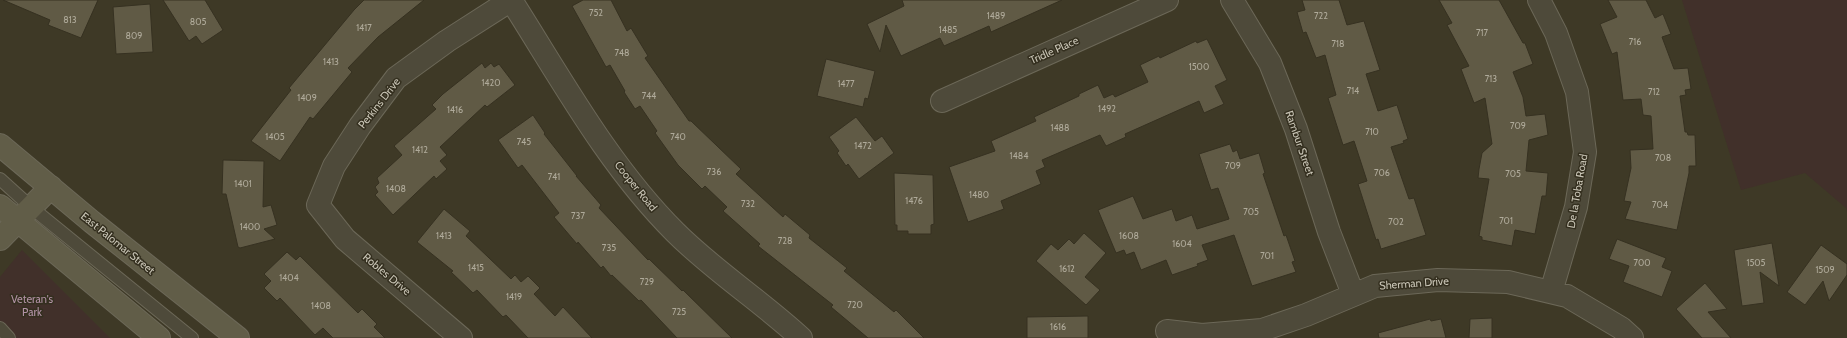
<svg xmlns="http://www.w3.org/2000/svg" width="1847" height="338" font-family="Cabin,sans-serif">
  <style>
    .green { fill: #41302a }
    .building { fill: #605a45; stroke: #363121 }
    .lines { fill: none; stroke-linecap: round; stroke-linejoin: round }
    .lane-casing { stroke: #6c6858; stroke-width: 14 }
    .street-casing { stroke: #6c6858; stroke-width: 24 }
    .secondary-casing { stroke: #6c6858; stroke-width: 24 }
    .lane { stroke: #4e4a3a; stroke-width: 12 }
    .street { stroke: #4e4a3a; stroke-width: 22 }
    .secondary { stroke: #615d48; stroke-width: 22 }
    .labels { text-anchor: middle; stroke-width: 3; stroke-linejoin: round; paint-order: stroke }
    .number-label { font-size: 9px; fill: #afaa9a }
    .street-label { font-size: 11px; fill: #c9c5b6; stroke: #342f1f }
    .park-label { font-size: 11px; fill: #b292a5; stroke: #342f1f }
  </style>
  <rect width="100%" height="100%" fill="#3e3926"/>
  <path class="green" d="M1682 0H1847V212L1846 208 1805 173 1741 190Z
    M22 250 110 338H0V277Z"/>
  <path class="building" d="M3 0H98L81 38 48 25 50 20Z
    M163 0H205L223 30 202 44 196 36 189 41Z
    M364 0H424L378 37 348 68 352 72 313 119 310 117 280 161 251 141 291 90 289 88 354 10Z
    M583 0H611L627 31 631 28 648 56 645 58 689 121H691L741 169 736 174 783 217 785 214 810 235 809 238 847 268 844 271 894 312 896 310 924 338H868L831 307 833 305 758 246 760 244 723 211 727 207 705 186 702 189 678 165 655 133 657 131 640 106 635 109 624 92 625 91 610 65 606 67 572 6Z
    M902 0H1062L991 32 989 26 944 46 940 38 901 56 886 25 880 52 867 24 904 6Z
    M1302 0H1339L1347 25 1364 21 1380 70 1366 74 1378 111 1397 105 1408 139 1403 141 1404 143 1391 147 1409 199 1414 198 1426 235 1381 249 1378 239 1376 240 1358 184 1367 181 1354 141 1343 145 1328 98 1336 95 1325 55 1316 58 1306 32 1303 33 1297 12 1305 10Z
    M1439 0H1499L1523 43H1525L1533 64 1513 72 1523 97 1526 116 1545 114 1548 135 1529 140 1526 171 1548 173 1546 196H1542L1535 234 1515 230 1512 246 1482 240V237L1479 236 1489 179 1478 178 1479 169 1482 153 1492 144 1485 98 1474 103 1461 69 1469 66 1447 25 1452 23Z
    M1608 0H1646L1655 18 1663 14 1671 34 1662 37 1674 69 1688 68 1691 89 1685 90 1686 95 1680 96 1685 132H1687L1688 135H1695L1696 166H1689V173L1677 230 1625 219 1631 202 1624 201 1631 168 1630 150 1653 149 1651 116 1643 115 1641 99 1623 100 1617 52 1612 54 1600 24 1617 17Z
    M150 4 153 52 116 54 113 7Z
    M1207 39 1227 80 1215 86 1224 104 1204 113 1199 101 1125 134 1126 137 1106 146 1100 135 1042 160 1045 167 1036 171 1041 184 1001 201 1004 209 968 222 949 167 995 151 991 141 1036 121 1034 117 1079 96V94L1098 85 1104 98 1113 94 1115 97 1148 82 1140 65 1159 56 1160 58 1196 41 1197 43Z
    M826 59 875 71 868 99 865 98 863 107 817 96Z
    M482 63 485 68 491 63 494 67 499 64 515 85 487 107 485 105 440 147 447 155 440 161 447 169 436 179 434 176 393 215 375 195 378 192 375 187 379 183 377 178 402 155 394 146 436 109 432 105 443 94Z
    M533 115 545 133 544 134 577 176H576L601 205 599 208 648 260 649 259 682 291 683 290 732 338H677L641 300 639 301 612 275 611 276 603 266 601 268 578 242 577 244 554 217 559 213 522 165 518 168 498 140Z
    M856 117 875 141 882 136 894 153 859 179 848 164 846 166 837 153 839 151 829 137Z
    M1230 144 1233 152 1237 150 1240 159 1259 153 1265 173 1263 174 1284 236 1286 235 1295 261 1292 262 1296 272 1252 286 1234 235 1202 245 1208 260 1197 264 1198 266 1172 275 1166 260 1141 270 1134 252 1126 255 1124 250 1116 253 1098 210 1133 196 1143 219 1172 209 1176 221 1192 215 1197 229 1229 219 1218 188 1211 190 1199 154Z
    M223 160 264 161 263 207 271 205 277 225 264 229 275 239 240 248 238 247 226 194H222Z
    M894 173 933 175 934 224 931 225V234H908V231H897V225H895Z
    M444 209 470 231 466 236 511 279 515 275 521 282 528 276 540 288 534 294 555 316 563 307 592 338H528L506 315 503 317 477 290 473 293 451 272 453 271 417 242Z
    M1084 233 1106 253 1085 277 1100 290 1086 305 1036 261 1051 244 1058 250 1069 239 1074 244Z
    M1617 239 1666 258 1662 267 1672 271 1662 297 1623 282 1629 266 1609 259Z
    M1772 243 1779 286 1760 272 1764 303 1742 306 1734 250Z
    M1821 245 1847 264V275L1829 301 1823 281 1805 305 1787 292Z
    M287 252 296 260 300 256 358 313 362 309 377 324 374 327 385 338H333L323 328 315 335 280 298 277 301 264 288 271 281 264 274Z
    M1705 283 1727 309 1708 312 1731 338H1702L1676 309Z
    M1088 316V338H1027V317Z
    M1492 318V338H1469L1470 319Z
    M1430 319 1431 321 1441 319 1446 338H1379L1378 333Z"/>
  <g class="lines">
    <defs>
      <path id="lane" d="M0 179 32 208 192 338
        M0 328 9 338"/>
      <path id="street" d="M511 0C562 80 608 165 675 232 714 271 761 301 801 338
        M1232 0 1270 63 1296 129 1329 232 1353 294
        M1539 0 1556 33 1577 92 1585 152 1576 207 1551 292
        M942 101 1167 0
        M1167 331 1202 335 1262 330 1306 315 1375 286 1438 280 1508 282 1567 296 1621 328 1632 338
        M461 338 345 239 318 205 334 166 360 126 396 78 447 41 511 0"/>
      <path id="secondary" d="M0 145 92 222 238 338
        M0 206 159 338
        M0 239 51 187"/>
    </defs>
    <use href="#lane" class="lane-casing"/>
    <use href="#street" class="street-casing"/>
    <use href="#secondary" class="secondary-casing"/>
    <use href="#lane" class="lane"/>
    <use href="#street" class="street"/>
    <use href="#secondary" class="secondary"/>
  </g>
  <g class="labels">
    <g class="number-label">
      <text x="596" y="16">752</text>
      <text x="996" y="19">1489</text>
      <text x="1321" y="19">722</text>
      <text x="70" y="23">813</text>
      <text x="198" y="25">805</text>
      <text x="364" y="31">1417</text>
      <text x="948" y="33">1485</text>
      <text x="1482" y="36">717</text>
      <text x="134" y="39">809</text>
      <text x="1635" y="45">716</text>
      <text x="1338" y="47">718</text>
      <text x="622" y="56">748</text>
      <text x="331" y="65">1413</text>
      <text x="1199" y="70">1500</text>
      <text x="1491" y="82">713</text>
      <text x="491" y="86">1420</text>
      <text x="846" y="87">1477</text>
      <text x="1353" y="94">714</text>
      <text x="1654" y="95">712</text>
      <text x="649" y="99">744</text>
      <text x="307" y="101">1409</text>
      <text x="1107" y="112">1492</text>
      <text x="455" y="113">1416</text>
      <text x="1518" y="129">709</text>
      <text x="1060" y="131">1488</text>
      <text x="1372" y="135">710</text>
      <text x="275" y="140">1405</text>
      <text x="678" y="140">740</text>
      <text x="524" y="145">745</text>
      <text x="863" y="149">1472</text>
      <text x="420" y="153">1412</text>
      <text x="1019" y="159">1484</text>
      <text x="1663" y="161">708</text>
      <text x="1233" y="169">709</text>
      <text x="714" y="175">736</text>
      <text x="1382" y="176">706</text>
      <text x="1513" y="177">705</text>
      <text x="554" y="180">741</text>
      <text x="243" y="187">1401</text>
      <text x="396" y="192">1408</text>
      <text x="979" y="198">1480</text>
      <text x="914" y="204">1476</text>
      <text x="748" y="207">732</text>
      <text x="1660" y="208">704</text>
      <text x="1251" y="215">705</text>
      <text x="578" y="219">737</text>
      <text x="1506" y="224">701</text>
      <text x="1396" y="225">702</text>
      <text x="250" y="230">1400</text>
      <text x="444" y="239">1413</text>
      <text x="1129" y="239">1608</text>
      <text x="785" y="244">728</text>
      <text x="1182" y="247">1604</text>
      <text x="609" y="251">735</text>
      <text x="1267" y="259">701</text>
      <text x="1642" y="266">700</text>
      <text x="1756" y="266">1505</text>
      <text x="476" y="271">1415</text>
      <text x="1067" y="272">1612</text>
      <text x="1825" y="273">1509</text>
      <text x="289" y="281">1404</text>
      <text x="647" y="285">729</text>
      <text x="514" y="300">1419</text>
      <text x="855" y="308">720</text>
      <text x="321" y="309">1408</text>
      <text x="679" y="315">725</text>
      <text x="1058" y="330">1616</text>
    </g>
    <g class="street-label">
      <text transform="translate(1054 50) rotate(-24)" y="4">Tridle Place</text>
      <text transform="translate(379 103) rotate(-52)" y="4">Perkins Drive</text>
      <text transform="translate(1300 143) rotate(71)" y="4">Rambur Street</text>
      <text transform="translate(636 186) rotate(51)" y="4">Cooper Road</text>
      <text transform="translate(1577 191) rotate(-80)" y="4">De la Toba Road</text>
      <text transform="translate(118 243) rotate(39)" y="4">East Palomar Street</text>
      <text transform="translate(387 274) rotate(40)" y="4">Robles Drive</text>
      <text transform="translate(1414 283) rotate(-4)" y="4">Sherman Drive</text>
    </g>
    <g class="park-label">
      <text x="32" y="303">Veteran's<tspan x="32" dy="13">Park</tspan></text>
    </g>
  </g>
</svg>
